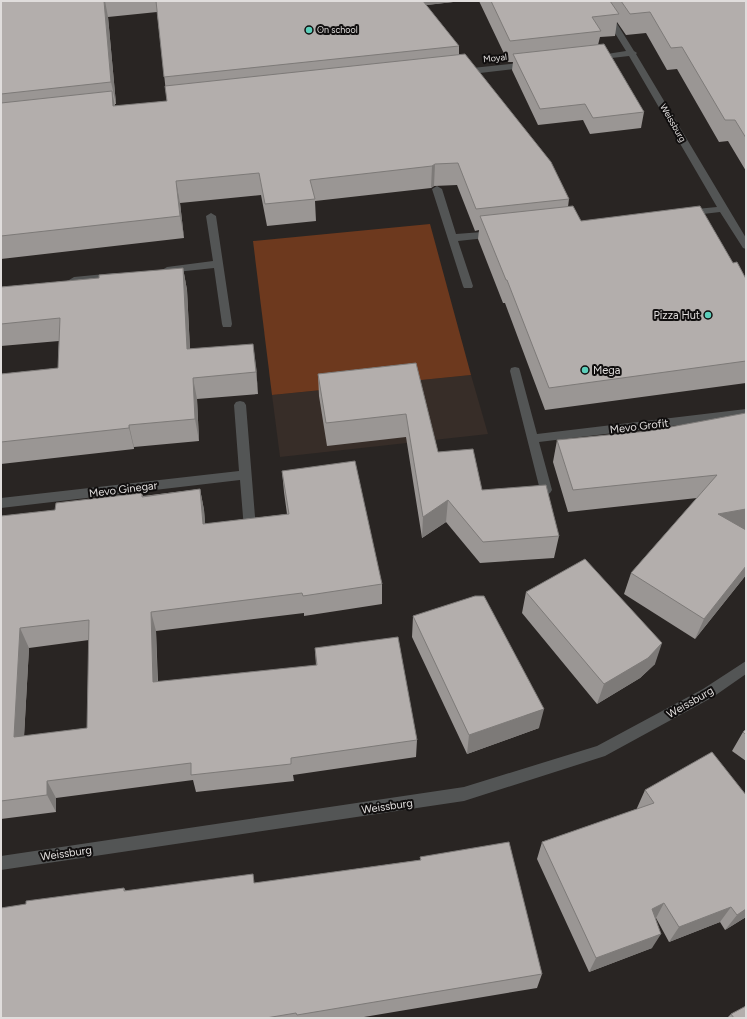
<svg xmlns="http://www.w3.org/2000/svg" width="747" height="1019" font-family="Figtree,sans-serif">
  <style>
    .built { fill: #372d28 }
    .green { fill: #6d391e }
    .lines { fill: none; stroke-linecap: round; stroke-linejoin: round }
    .minor { fill: #535555; fill-rule: evenodd }
    .wall { fill: #9a9694; fill-rule: evenodd }
    .shaded-wall { fill: #7d7a78 }
    .building { fill: #b3aeac; stroke: #7d7a78; fill-rule: evenodd }
    .poi-dot { fill: #5cceba; stroke: #100e0e; stroke-width: 1.5 }
    .labels { text-anchor: middle; stroke-width: 4; stroke-linejoin: round; paint-order: stroke }
    .far-poi-label { font-size: 9px; fill: #e0dddc; stroke: #100e0e; text-anchor: start }
    .far-street-label { font-size: 9px; fill: #e0dddc; stroke: #100e0e }
    .poi-label { font-size: 11px; fill: #e0dddc; stroke: #100e0e; text-anchor: end }
    .street-label { font-size: 11px; fill: #e0dddc; stroke: #100e0e }
  </style>
  <rect width="100%" height="100%" fill="#292523"/>
  <path class="built" d="M471 375 488 434 280 457 272 395Z"/>
  <path class="green" d="M430 224 471 375 272 395 253 241Z"/>
  <g class="lines">
    <path class="minor" d="M595 1H603L634 51 637 53 636 54 746 238V249L743 248 720 212 686 216 681 213 686 210 717 207 629 56 594 60 590 58 594 56 626 51Z
      M528 62 532 65 531 67 463 75 459 72 463 69Z
      M437 186 442 189 456 234 495 231 500 234 495 237 458 241 473 286 472 288H464L463 286 432 189Z
      M211 213 216 216 232 324 231 327H223L222 324 214 268 167 273 162 270 167 267 213 261 206 216Z
      M115 273 119 274 120 276 119 278 74 283 69 280 74 277Z
      M515 367 519 368 520 371 537 434 746 409V417L539 442 552 490 550 493 546 495 542 493 540 490 510 371 511 368Z
      M240 401 244 402 246 405 256 529 254 532 250 534 246 532 244 529 240 480 1 508V498L239 471 234 405 236 402Z
      M746 661V674L713 697 605 756 464 801 1 870V856L464 787 597 746 703 689Z"/>
  </g>
  <path class="wall" d="M1 1H462L426 5 459 46V55L569 199 568 207 581 221 733 263 746 279V383L545 410 505 303H503L478 239 479 230 475 231 457 185 434 186 431 188 315 201 316 221 267 226 261 195 180 203 184 238 1 259ZM157 12 167 101 115 106V104H116L108 17Z
    M479 1H746V171L728 141 719 142 677 69 667 70 646 33 626 35 617 22 615 36 600 37 598 45 644 112 641 128 590 134 583 120 538 125 512 70 513 62H508Z
    M183 268 187 290 190 349 256 366 258 394 197 399 199 441 134 447V449L1 464V374L58 368 59 341 1 346V287L99 278Z
    M416 363 438 452 482 490 559 536 554 558 480 563 446 522 422 538 406 437 327 446 319 396 318 374Z
    M746 413 744 529 746 530V575L695 639 624 594 631 573 697 498 568 512 553 462 557 440 649 431Z
    M282 471 382 584V604L304 616V613L156 631 158 682 316 666 315 648 417 740 416 757 293 775 294 781 196 792 193 780 56 798V812L1 819V516L55 510 142 493 143 496 200 489 204 510 205 524 287 514 284 492ZM89 640 87 728 24 736 29 648Z
    M526 592 655 664 640 678 597 704 522 613Z
    M413 616 539 728 467 754 412 637Z
    M746 729V761L732 751 743 732Z
    M645 790 746 917 725 930 720 922 669 942 656 918 652 948 589 972 537 859 542 842 637 809V808Z
    M420 857 542 974 537 988 358 1018H1L26 904 124 888 126 891 255 883 420 860Z
    M731 1014 746 1018H727Z"/>
  <path class="shaded-wall" d="M104 1H105L108 17 116 104 111 82Z
    M411 1H462L410 7Z
    M112 91 116 113 113 106Z
    M435 164 434 186 431 188 432 166Z
    M176 181 180 203 184 238 180 216Z
    M183 268 187 290 191 371 187 349Z
    M253 344 256 366 258 394 256 372Z
    M193 378 197 399 199 441 195 419Z
    M129 425 134 447V449L129 428Z
    M200 489 204 510 207 545 203 524Z
    M448 500 446 522 422 538 423 517Z
    M746 509V529L710 536 718 514Z
    M746 566V575L695 639 704 619Z
    M151 612 156 631 158 701 153 682Z
    M20 628 29 648 23 755 14 737Z
    M662 643 655 664 640 678 597 704 604 684Z
    M544 709 539 728 467 754 469 735Z
    M47 781 56 798V812L47 795Z
    M664 903 656 918 643 924 652 909Z
    M731 907 720 922 669 942 679 927Z
    M746 909V917L725 930 737 915Z
    M661 934 652 948 589 972 596 958Z"/>
  <path class="building" d="M1 1H104L111 82 1 94Z
    M156 1H423L459 46 164 77Z
    M491 1H610L619 14 592 17 601 31 510 41Z
    M621 1H746V138L735 120H725L682 47 671 48 650 12 630 14Z
    M604 44 644 112 593 118 585 104 540 109 513 54Z
    M465 54 551 162 569 199 476 209 458 163 435 164 432 166 310 180 315 199 265 204 259 173 176 181 180 216 1 236V103L112 91 113 106 167 101 165 86Z
    M573 206 581 221 700 206 733 263 737 262 746 279V361L549 388 507 280H506L480 216Z
    M183 268 187 349 253 344 256 372 193 378 195 419 129 425V428L1 442V374L58 368 60 318 1 324V287L99 278V275Z
    M416 363 438 452 473 449 482 490 546 485 559 536 483 542 448 500 423 517 406 414 326 423 318 374Z
    M746 413V509L718 514 746 530V566L704 619 631 573 717 475 573 490 557 440 649 431Z
    M355 461 382 584 303 596 302 593 151 612 153 682 317 665 315 648 398 637 417 740 291 758V764L191 775V763L47 781V795L1 801V516L55 510 56 503 142 493V497L200 489 203 524 289 514 282 471ZM89 620 87 728 14 737 20 628Z
    M585 559 662 643 648 658 604 684 526 592Z
    M475 596H484L544 709 469 735 413 616Z
    M746 729V735L743 732Z
    M712 752 746 795V909L737 915 731 907 679 927 664 903 652 909 661 934 596 958 542 842 654 803 645 790Z
    M509 842 542 974 297 1015 296 1013 266 1018H1V908L26 904V901L124 888V891L253 874 254 883 421 860 420 857Z
    M746 1006V1018H734L731 1014Z"/>
  <g class="poi-dot">
    <circle cx="309" cy="30" r="4"/>
    <circle cx="708" cy="315" r="4"/>
    <circle cx="585" cy="370" r="4"/>
  </g>
  <g class="labels">
    <g class="far-poi-label">
      <text x="317" y="33">On school</text>
    </g>
    <g class="far-street-label">
      <text transform="translate(495 58) rotate(-6)" y="3">Moyal</text>
      <text transform="translate(673 123) rotate(60)" y="3">Weissburg</text>
    </g>
    <g class="poi-label">
      <text x="700" y="319">Pizza Hut</text>
      <text x="593" y="374" text-anchor="start">Mega</text>
    </g>
    <g class="street-label">
      <text transform="translate(639 426) rotate(-7)" y="4">Mevo Grofit</text>
      <text transform="translate(123 489) rotate(-7)" y="4">Mevo Ginegar</text>
      <text transform="translate(690 702) rotate(-30)" y="4">Weissburg</text>
      <text transform="translate(387 806) rotate(-8)" y="4">Weissburg</text>
      <text transform="translate(66 853) rotate(-8)" y="4">Weissburg</text>
    </g>
  </g>
  <rect width="747" height="1019" fill="none" stroke="#e0dddc" stroke-width="4"/>
</svg>
